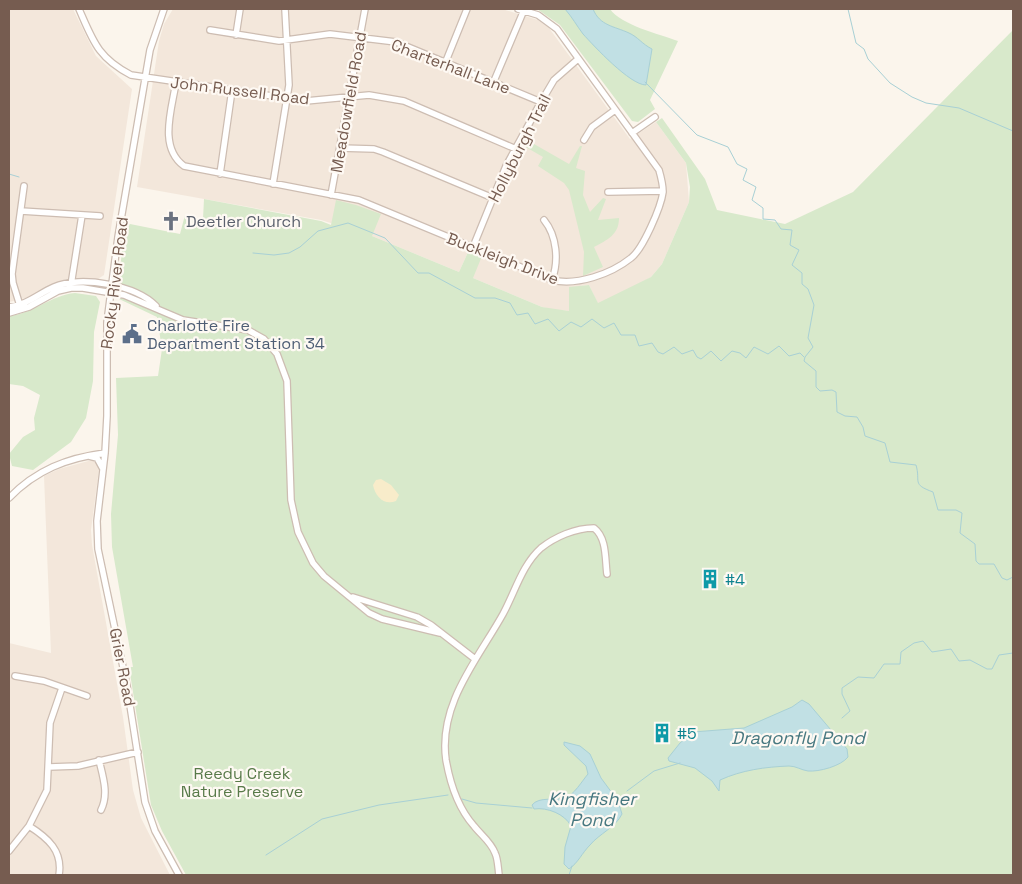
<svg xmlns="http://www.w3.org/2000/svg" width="1022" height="884" font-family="'Space Grotesk',sans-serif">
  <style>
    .residential { fill: #f3e7db }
    .green { fill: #d8e9cb }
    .sand { fill: #f8ecca }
    .water { fill: #c1e0e4; stroke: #a8d0d5 }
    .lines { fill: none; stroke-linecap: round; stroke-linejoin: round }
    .stream { stroke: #a8d0d5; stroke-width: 1 }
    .minor-casing { stroke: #cdbdb2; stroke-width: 8 }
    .minor { stroke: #fff; stroke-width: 5.5 }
    .labels { text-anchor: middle; stroke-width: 4.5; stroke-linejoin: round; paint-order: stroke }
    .street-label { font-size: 16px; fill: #765c50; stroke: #fef9f3 }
    .worship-label { font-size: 16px; fill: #5b616d; stroke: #fef9f3; text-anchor: start }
    .service-label { font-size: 16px; fill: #4e5e75; stroke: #fef9f3; text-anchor: start }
    .culture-label { font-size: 16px; fill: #0d838f; stroke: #fef9f3; text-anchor: start }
    .park-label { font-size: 16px; fill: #587a49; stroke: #fef9f3 }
    .water-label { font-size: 18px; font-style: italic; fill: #477880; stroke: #fef9f3 }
  </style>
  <rect width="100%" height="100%" fill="#fbf5ec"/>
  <path class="residential" d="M9 9H73L96 56 132 89 104 275 98 279H66L26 298 9 302Z
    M173 9H502L538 20 549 28 630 139 656 122 686 163 689 202 662 264 651 277 638 285 598 304 589 285 580 286 569 311 555 310 542 307 473 278 469 250 459 272 372 236 321 220 137 187 159 41 164 24Z
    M92 460 97 463 99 469 91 530 92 545 123 717 133 790 141 818 170 875H9V643L51 653 44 476 59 469Z"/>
  <path class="green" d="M537 9H610C621 25 659 34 678 41L650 100 655 109 638 122 632 121 560 25Z
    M1013 30V875H186L162 831 151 805 129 667H133L112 547 111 514 118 435 116 378 158 376 162 349 157 317 117 298 125 223 180 234 185 215 203 219 204 199 321 221 331 225 336 200 356 205 381 214 372 236 459 272 469 250 482 256 473 278 542 307 569 311V287L589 285 598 303 651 277 662 264 689 202 690 187 686 163 656 122 662 118 705 179 717 210 785 224 853 192Z
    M527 140 569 164 580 146H582L576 168 585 171 583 195 590 212 603 198 606 199 598 220 619 218C619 235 607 240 594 247L603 267 583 276 584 252 569 190 564 183 538 166 543 157 524 146Z
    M75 293 96 296 100 302 94 332 93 381 86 418 71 442 33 470 12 466 9 454 23 437 35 430 34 418 40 395 23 386 9 384V316C33 314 51 295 75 293Z"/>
  <path class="sand" d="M381 479 391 485 399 495 396 501C384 506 375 496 373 485L376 480Z"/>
  <path class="water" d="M565 9H593C600 26 614 26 629 33 638 37 642 44 652 49L646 85C630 85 594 46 583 34 577 26 572 17 565 9Z
    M802 700 809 704 847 749 848 757C841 766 819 772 808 771 801 770 796 766 789 766 765 767 742 770 720 780L719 791 712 781 695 768 669 761 668 758 680 743 693 732 744 728 792 707Z
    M564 742 580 746 590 754 601 778 618 801 622 814C616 827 599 834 590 845 582 853 578 863 569 869L564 864 565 847 571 826C565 814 547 807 534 809L532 805C539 796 556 801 565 798 574 795 582 781 588 774L586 766 564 745Z"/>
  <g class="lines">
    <path class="stream" d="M848 9 856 43 864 49 868 59 890 83 912 97 926 103 959 108 1013 131
      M645 82 697 135 728 147 737 164 747 169 743 180 756 187 752 200 763 208V219L775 220 781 229 792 230 790 245 799 250 792 265 802 273V284L808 289 814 305 808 338 813 347 805 357 804 361 816 371V387L820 391 832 390 836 392 837 412 845 416 857 417 863 427 865 436 885 443 890 462 916 465C921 482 911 484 933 492L938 510H956L962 513 960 533 975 544 976 561 979 564H994L1002 578 1007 580 1013 577
      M9 174 19 177
      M253 253 274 255 289 253 300 247 318 231 348 223 385 238 418 273H429L475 298H495L510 303 517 315 528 313 535 324 548 319 559 331 571 322 581 327 592 319 604 328 614 323 621 335H635L639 346 652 343 658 352 663 354 674 347 682 354 693 350 697 357 701 359 711 351 721 361 732 351 740 353 746 358 754 347 768 354 779 346 789 356 800 353 804 357
      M842 718 850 711 842 694V688L858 677 874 678 884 664H900L901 652 914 643 923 641 932 652 951 649 959 661 970 660 987 669H992L999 655 1013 653
      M627 791 654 771 680 763
      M462 799 476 803 532 808
      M266 855 322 819 379 805 448 795
      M569 875 572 866"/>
    <defs>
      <path id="minor" d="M79 9C93 41 98 58 131 75L306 101 369 95 404 101 516 149
        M164 9 150 50 118 237 107 322V416L105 453 97 521 98 549 127 686 145 802 155 831 179 875
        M210 30 279 41 330 34 396 42 541 102
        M236 35 240 9
        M446 61 467 9
        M494 81 524 10
        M176 82C172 109 158 147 184 166L359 200 552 280C577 286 611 274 631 258 643 249 661 207 663 192 663 184 661 177 659 170L557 29 538 15 518 9
        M632 133 655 117
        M584 140 592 127 615 110
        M340 148 374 149 383 152 493 198
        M220 174 232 90
        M273 184 289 85 285 9
        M608 192 663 191
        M331 195 365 9
        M21 211 100 216
        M544 220C557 236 559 261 552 280
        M473 247 506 166 541 102 554 80 578 59
        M71 285 82 215
        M9 307C27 305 38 294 54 287 80 275 136 285 156 306
        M21 309 13 283 12 274 24 186
        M9 313 29 307 58 291 71 288H83L124 295 183 320 248 330 264 339 277 354 287 381 291 500 298 532 313 563 324 576 369 613 382 619 440 633
        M89 456 97 458 103 469
        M9 498C36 470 67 458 105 453
        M353 597 417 617 431 625 475 659
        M15 676 44 681 87 696
        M99 760C103 777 109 794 101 810
        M49 767 78 766 138 752
        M29 826C48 838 63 851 59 875
        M9 851 29 826 47 790 50 723 62 688
        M499 875C498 868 498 859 495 853 491 842 481 835 474 826 458 808 450 783 446 760 438 704 478 659 503 614 515 592 522 565 541 548 555 537 575 528 594 528 607 538 605 559 607 574"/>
    </defs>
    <use href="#minor" class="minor-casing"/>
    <use href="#minor" class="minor"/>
  </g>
  <defs>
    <symbol id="church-bare" viewBox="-9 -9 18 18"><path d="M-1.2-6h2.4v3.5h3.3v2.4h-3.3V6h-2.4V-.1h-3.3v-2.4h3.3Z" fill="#6b7280" stroke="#fef9f3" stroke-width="2.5" paint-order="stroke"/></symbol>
    <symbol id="civic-bare" viewBox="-9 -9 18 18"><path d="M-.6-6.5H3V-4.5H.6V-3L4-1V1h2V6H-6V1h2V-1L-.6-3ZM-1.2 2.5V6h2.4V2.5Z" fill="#5c6f8a" stroke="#fef9f3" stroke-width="2.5" paint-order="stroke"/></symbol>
    <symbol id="building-bare" viewBox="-9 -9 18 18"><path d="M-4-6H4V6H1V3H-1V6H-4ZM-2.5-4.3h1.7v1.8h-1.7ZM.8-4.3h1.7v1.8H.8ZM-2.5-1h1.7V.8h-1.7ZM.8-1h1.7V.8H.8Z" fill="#0f9aa8" stroke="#fef9f3" stroke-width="2.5" paint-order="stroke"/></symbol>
  </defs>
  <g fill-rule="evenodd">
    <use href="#church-bare" x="157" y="207" width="28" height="28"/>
    <use href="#civic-bare" x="118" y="320" width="28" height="28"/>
    <use href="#building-bare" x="696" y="565" width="28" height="28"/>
    <use href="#building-bare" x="648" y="719" width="28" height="28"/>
  </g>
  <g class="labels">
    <g class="street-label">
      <text transform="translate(451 66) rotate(21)" y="6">Charterhall Lane</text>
      <text transform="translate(240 90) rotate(7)" y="6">John Russell Road</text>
      <text transform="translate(348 102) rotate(-80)" y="6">Meadowfield Road</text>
      <text transform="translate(519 148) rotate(-63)" y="6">Hollyburgh Trail</text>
      <text transform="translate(503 258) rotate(21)" y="6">Buckleigh Drive</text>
      <text transform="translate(114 283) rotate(-83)" y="6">Rocky River Road</text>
      <text transform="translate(123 667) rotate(79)" y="6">Grier Road</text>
    </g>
    <g class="worship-label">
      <text x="186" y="227">Deetler Church</text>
    </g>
    <g class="service-label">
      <text x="147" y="331">Charlotte Fire<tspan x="147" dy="18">Department Station 34</tspan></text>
    </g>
    <g class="culture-label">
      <text x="725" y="585">#4</text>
      <text x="677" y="739">#5</text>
    </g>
    <g class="park-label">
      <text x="242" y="779">Reedy Creek<tspan x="242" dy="18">Nature Preserve</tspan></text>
    </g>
    <g class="water-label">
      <text x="798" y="744">Dragonfly Pond</text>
      <text x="592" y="805">Kingfisher<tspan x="592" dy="21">Pond</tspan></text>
    </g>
  </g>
  <rect width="1022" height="884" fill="none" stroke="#765c50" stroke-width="20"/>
</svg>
